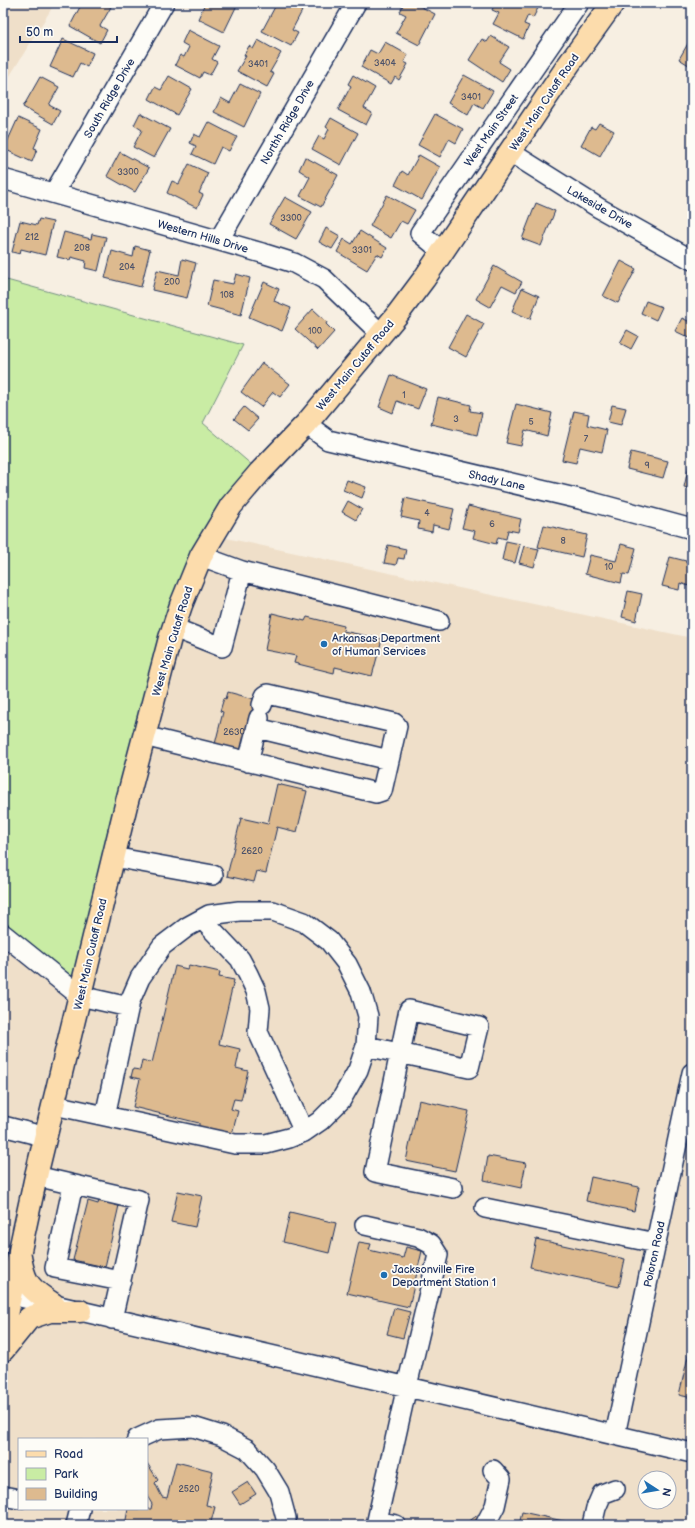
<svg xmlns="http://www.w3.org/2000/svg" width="695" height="1528" font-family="'Balsamiq Sans',sans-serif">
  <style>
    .built { fill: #efdfc9; fill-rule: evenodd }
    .green { fill: #c9eca4; stroke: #728e81 }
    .building { fill: #ddba8f; stroke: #1b2f5e }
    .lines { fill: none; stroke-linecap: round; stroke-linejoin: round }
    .minor-casing { stroke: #1b2f5e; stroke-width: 22 }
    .major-casing { stroke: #1b2f5e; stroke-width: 25 }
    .minor { stroke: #fdfcf7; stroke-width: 19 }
    .major { stroke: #fcdcac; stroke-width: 22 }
    .poi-dot { fill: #1f6fb2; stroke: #fdfcf7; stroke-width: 1.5 }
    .labels { text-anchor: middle; stroke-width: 3.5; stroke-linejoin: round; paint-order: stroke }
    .number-label { font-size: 9px; fill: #4c526a }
    .street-label { font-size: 11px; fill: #1b2f5e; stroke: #fdfcf7 }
    .poi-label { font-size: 11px; fill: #1b2f5e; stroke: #fdfcf7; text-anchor: start }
  </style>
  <rect width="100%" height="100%" fill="#f7efe2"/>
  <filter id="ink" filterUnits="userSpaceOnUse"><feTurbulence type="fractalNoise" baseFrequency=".025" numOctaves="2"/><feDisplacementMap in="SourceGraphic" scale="8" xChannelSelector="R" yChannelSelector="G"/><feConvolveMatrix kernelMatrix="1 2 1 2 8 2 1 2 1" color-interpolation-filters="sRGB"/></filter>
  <g filter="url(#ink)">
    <path class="built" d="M3 3H55L3 87Z
      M212 535 692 638V1525H3V934L126 805ZM19 1439H147V1509H19ZM645 1478H669V1502H645Z"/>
    <path class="green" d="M3 279 243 345 203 423 260 472 201 556 80 996 3 934Z"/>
    <path class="building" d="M82 3H103L111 7 100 26 107 30 100 43 70 26Z
      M205 3H238L224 32 198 19Z
      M277 3H288L302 11 292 30 298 33 291 46 262 31Z
      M404 3H414L435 14 419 45 396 33 406 15 400 12Z
      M495 3H528L538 8 533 18 528 15 524 24 529 26 523 39 493 24 499 13 492 10Z
      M188 30 219 46 212 59 217 62 210 75 203 72 200 78 175 65 180 55 184 57 189 47 182 43Z
      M491 36 509 47 499 62 510 69 502 82 469 60 482 39 487 42Z
      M63 39 93 53 87 67 80 63 73 77 50 67Z
      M258 40 281 53 270 72 274 74 267 87 237 71 246 56 244 55 249 46 253 49Z
      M690 40 692 41V67L679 59Z
      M385 42 408 55 404 62 408 64 399 80 395 77 391 84 361 67 370 50 378 54Z
      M353 75 375 88 364 108 372 113 366 125 338 110 351 86 348 84Z
      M464 75 493 91 483 108 474 103 468 115 448 103Z
      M169 76 192 89 177 115 149 99 155 87 161 90Z
      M40 77 59 87 49 105 60 111 53 124 23 107Z
      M240 84 260 94 244 127 214 112 221 98 230 103Z
      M140 113 170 129 154 158 133 147 142 130 134 125Z
      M435 114 463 129 456 143 449 139 440 157 418 145Z
      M18 118 42 129 34 148 37 149 32 162 4 149Z
      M331 118 358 133 341 165 312 149 319 136 324 139 329 129 326 127Z
      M208 122 237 137 229 151 221 147 213 164 192 154 196 146 190 143 194 134 200 137Z
      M599 123 614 131 600 156 581 145 591 127 595 129Z
      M120 152 149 168 135 192 107 176Z
      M419 155 440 167 422 200 395 185 402 171 408 175Z
      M305 157 338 175 321 207 300 196 310 177 299 170Z
      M189 164 208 173 199 193 203 195 197 208 167 193 172 181 179 184Z
      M387 195 415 210 407 224 401 221 391 238 370 226Z
      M285 197 312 212 296 239 269 224Z
      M536 203 555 211 541 246 522 239Z
      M39 219 53 222 45 255 21 249 20 254 12 252 20 221 37 225Z
      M326 228 340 236 332 249 319 242Z
      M360 231 387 248 382 257 377 254 367 270 337 252 344 239 352 244Z
      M64 232 91 239 92 234 106 237 98 271 85 268 86 261 71 257 70 260 57 257Z
      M135 246 150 250 141 287 105 278 112 251 133 257Z
      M182 259 196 263 187 298 152 290 157 270 179 275Z
      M621 261 636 269 618 303 603 296Z
      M494 266 522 282 516 292 502 285 490 307 476 299Z
      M236 274 250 278 241 315 207 306 213 280 233 284Z
      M264 282 279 289 274 301 291 308 282 331 249 317Z
      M522 288 539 296 530 319 512 311Z
      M646 301 662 307 656 320 641 313Z
      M313 309 327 322 326 324 334 332 318 350 295 329Z
      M466 314 484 324 466 357 448 347Z
      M682 318 692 323V339L675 331Z
      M627 330 638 336 631 349 620 343Z
      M262 363 290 384 280 397 273 392 261 407 241 392Z
      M391 375 426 389 418 409 397 401 393 413 379 407Z
      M438 397 471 405 470 411 482 413 477 435 431 424Z
      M516 404 552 413 547 436 525 430 521 446 506 443Z
      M612 405 626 408 621 425 608 422Z
      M244 407 258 419 248 430 234 419Z
      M574 411 589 414 587 425 607 430 602 452 580 447 576 463 562 460Z
      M631 452 668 461 663 478 627 469Z
      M689 465 692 466V489L684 487Z
      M347 480 366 487 362 498 343 490Z
      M405 498 454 509 449 529 433 525 432 532 418 529 419 521 401 517Z
      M348 501 362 509 356 520 342 512Z
      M468 506 521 519 518 532 508 530 506 539 498 537 496 544 473 538 475 531 462 528Z
      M544 525 587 535 582 557 538 547Z
      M506 541 520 544 515 563 502 560Z
      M621 544 636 548 629 575 623 574 621 583 585 574 590 555 616 561Z
      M388 545 406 549 404 559 398 558 396 565 384 563Z
      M524 546 539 549 534 567 519 563Z
      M670 557 686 561V563L692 565V587L680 583 679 590 662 586Z
      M628 591 642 594 636 621 622 617Z
      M272 613 305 621 307 617 344 626 343 631 382 639 372 676 335 667 334 673 294 663 296 656 265 650Z
      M228 692 258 700 244 752 215 744 223 712 220 711 224 698 226 699Z
      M277 784 307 791 297 832 277 827 266 873 257 871 254 882 227 876 241 818 268 824Z
      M189 965 220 972 219 977 234 980 219 1044 240 1049 236 1068 248 1071 241 1100 234 1099 231 1109 238 1111 232 1134 199 1127V1123L133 1107 140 1079 131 1077 133 1069 140 1070 142 1060 152 1063 175 966 187 969Z
      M419 1100 469 1111 455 1171 406 1161Z
      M488 1156 526 1163 521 1188 484 1180Z
      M591 1177 639 1187 634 1211 586 1201Z
      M178 1191 202 1196 195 1227 171 1222Z
      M100 1196 120 1201 105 1267 73 1260 88 1201 98 1204Z
      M290 1212 336 1223 329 1253 283 1242Z
      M536 1239 625 1259 619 1287 530 1267Z
      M359 1242 371 1244 369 1250 403 1258 406 1247 422 1251 409 1307 347 1293Z
      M394 1308 410 1312 403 1338 387 1334Z
      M690 1348H692V1398L679 1395Z
      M176 1462 213 1471 206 1505 215 1507 211 1522 224 1525H125L128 1509H151L152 1504 147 1496V1463L158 1480 155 1483 162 1497 167 1498Z
      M248 1482 256 1494 240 1504 232 1492Z
      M522 1512 568 1522V1525H519Z
      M479 1514 485 1525H464Z"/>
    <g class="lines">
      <defs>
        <path id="minor" d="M510 152 599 208 692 260
          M3 179 262 253 294 263 324 279 381 334
          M54 193 164 3
          M219 240 356 3
          M443 252 420 233 579 3
          M306 424 328 440 592 502 692 529
          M201 556 242 571 439 621
          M174 628 222 647 242 571
          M257 728 389 760
          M144 736 376 793 382 791 397 726 394 723 268 694 265 696 262 705
          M248 762 259 718
          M113 857 213 875
          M202 919 240 959 248 974 256 991 260 1008 258 1032 304 1132
          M3 934 80 996 129 1007
          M366 1046 469 1068 479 1027 409 1010 375 1172 453 1188
          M54 1105 235 1144H266L289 1138 304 1132 320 1121 341 1100 358 1070 366 1046 368 1016 361 992 347 964 329 941 304 922 273 911H239L209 915 187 927 162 946 140 978 130 1001 105 1116
          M3 1126 46 1137
          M36 1176 139 1200 112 1319
          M73 1185 55 1268 121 1281
          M485 1208 656 1243
          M365 1225 418 1237 431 1244 438 1255 407 1386 376 1525
          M3 1293 692 1453
          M615 1435 692 1073
          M137 1439 159 1429 193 1427 222 1436 247 1449 265 1469 279 1492 286 1518V1525
          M3 1496 19 1499
          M377 1521 396 1525
          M76 1525 80 1509
          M485 1525 495 1506 501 1479 493 1470
          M592 1525 596 1508 602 1494 615 1489"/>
        <path id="major" d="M20 1256C24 1284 30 1289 53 1304
          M3 1329 36 1176 126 805 170 638 181 605 201 556 231 506 260 472 306 424 397 315 424 279 569 64 613 3
          M3 1350 29 1318 50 1311H80"/>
      </defs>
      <use href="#minor" class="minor-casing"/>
      <use href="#major" class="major-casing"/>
      <use href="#minor" class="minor"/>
      <use href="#major" class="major"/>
    </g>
  </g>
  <g class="poi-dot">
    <circle cx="324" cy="644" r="4"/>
    <circle cx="384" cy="1275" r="4"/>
  </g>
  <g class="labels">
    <g class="number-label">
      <text x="385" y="66">3404</text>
      <text x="258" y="67">3401</text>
      <text x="471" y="100">3401</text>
      <text x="128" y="175">3300</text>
      <text x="291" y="221">3300</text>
      <text x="32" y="240">212</text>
      <text x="82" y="251">208</text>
      <text x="362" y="253">3301</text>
      <text x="127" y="270">204</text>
      <text x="172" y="285">200</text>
      <text x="227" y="298">108</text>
      <text x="315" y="334">100</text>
      <text x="404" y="398">1</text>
      <text x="456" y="422">3</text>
      <text x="531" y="425">5</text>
      <text x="586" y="442">7</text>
      <text x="647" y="468">9</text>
      <text x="427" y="516">4</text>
      <text x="492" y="527">6</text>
      <text x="563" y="544">8</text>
      <text x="609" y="570">10</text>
      <text x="234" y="735">2630</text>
      <text x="252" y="854">2620</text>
      <text x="189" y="1492">2520</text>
    </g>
    <g class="street-label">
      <text transform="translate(109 98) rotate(-60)" y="4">South Ridge Drive</text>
      <text transform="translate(544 102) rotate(-56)" y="4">West Main Cutoff Road</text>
      <text transform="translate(287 122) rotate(-60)" y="4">Northh Ridge Drive</text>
      <text transform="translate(491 130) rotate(-55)" y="4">West Main Street</text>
      <text transform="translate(600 207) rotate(30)" y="4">Lakeside Drive</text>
      <text transform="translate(203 236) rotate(16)" y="4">Western Hills Drive</text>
      <text transform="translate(355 365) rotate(-50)" y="4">West Main Cutoff Road</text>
      <text transform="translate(497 480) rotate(13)" y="4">Shady Lane</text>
      <text transform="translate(172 641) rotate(-73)" y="4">West Main Cutoff Road</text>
      <text transform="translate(90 954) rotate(-77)" y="4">West Main Cutoff Road</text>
      <text transform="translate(654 1254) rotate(-78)" y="4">Poloron Road</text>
    </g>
    <g class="poi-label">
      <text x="332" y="642">Arkansas Department<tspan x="332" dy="13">of Human Services</tspan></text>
      <text x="392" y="1273">Jacksonville Fire<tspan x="392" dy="13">Department Station 1</tspan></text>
    </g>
  </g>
  <rect width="695" height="1528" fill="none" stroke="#fdfcf7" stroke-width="16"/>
  <rect x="8" y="8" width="679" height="1512" fill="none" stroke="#1b2f5e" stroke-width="1.5" filter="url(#ink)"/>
  <rect x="18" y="1438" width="130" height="72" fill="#fdfcf7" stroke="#a3aaba"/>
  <rect x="26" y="1451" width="20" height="6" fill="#fcdcac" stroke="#a3aaba"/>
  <text x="54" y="1458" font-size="12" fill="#1b2f5e">Road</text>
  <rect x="26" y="1468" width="20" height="12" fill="#c9eca4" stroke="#a3aaba"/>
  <text x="54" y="1478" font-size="12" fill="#1b2f5e">Park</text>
  <rect x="26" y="1488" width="20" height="12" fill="#ddba8f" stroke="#a3aaba"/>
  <text x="54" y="1498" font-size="12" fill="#1b2f5e">Building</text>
  <g transform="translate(657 1490) rotate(102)"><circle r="19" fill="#fdfcf7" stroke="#a3aaba"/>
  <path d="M0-3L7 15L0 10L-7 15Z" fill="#1f6fb2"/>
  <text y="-6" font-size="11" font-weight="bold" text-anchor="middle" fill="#1b2f5e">N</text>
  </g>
  <path d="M20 36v6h97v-6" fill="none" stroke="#1b2f5e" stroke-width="2"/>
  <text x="26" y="36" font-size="12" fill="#1b2f5e" stroke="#fdfcf7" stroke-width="3" paint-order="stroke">50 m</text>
</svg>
